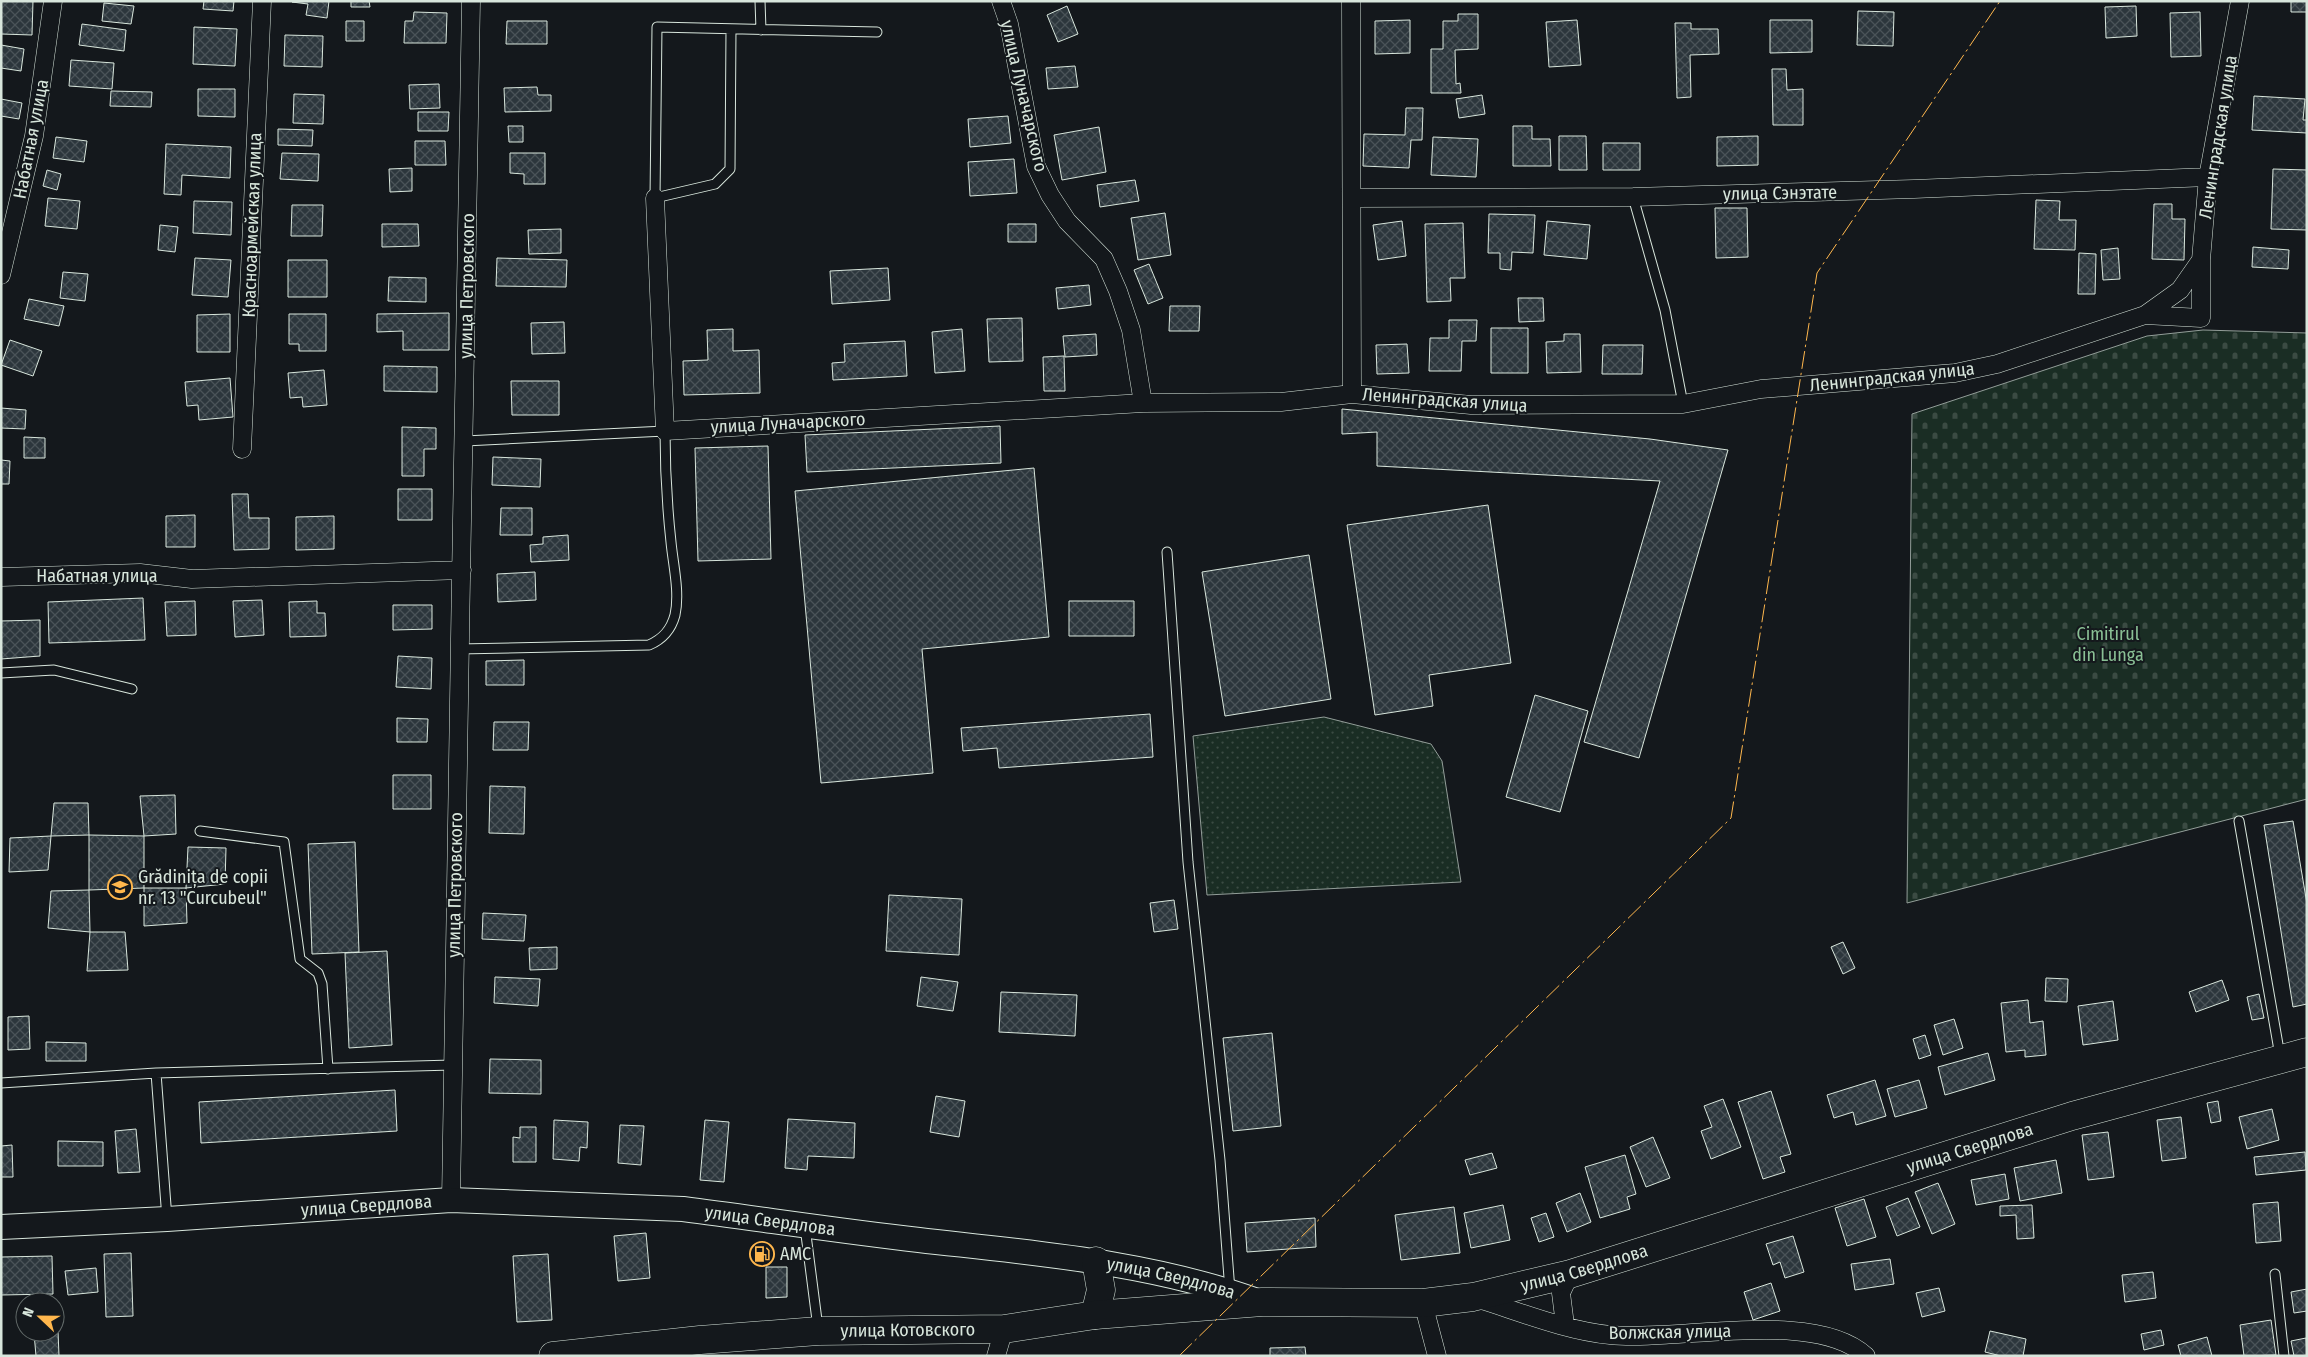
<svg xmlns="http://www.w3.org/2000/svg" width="2308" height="1357" font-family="'Fira Sans Condensed',sans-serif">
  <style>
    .grass { fill: url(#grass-dots); stroke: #939e99 }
    .cemetery { fill: url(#cemetery-stones); stroke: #939e99 }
    .building { fill: url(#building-cross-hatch); stroke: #d8e6dc }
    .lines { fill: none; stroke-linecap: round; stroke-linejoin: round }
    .lane-casing { stroke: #d8e6dc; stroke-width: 11 }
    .street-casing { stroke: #d8e6dc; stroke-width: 19 }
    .secondary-casing { stroke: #d8e6dc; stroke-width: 26 }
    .highway-casing { stroke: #d8e6dc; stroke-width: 29 }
    .lane { stroke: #14181c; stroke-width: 9 }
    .street { stroke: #14181c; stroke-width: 18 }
    .secondary { stroke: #14181c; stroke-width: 24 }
    .highway { stroke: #14181c; stroke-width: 28 }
    .power { stroke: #ffb74d; stroke-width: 1; stroke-dasharray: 18 4 2.5 4; stroke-linecap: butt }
    .labels { text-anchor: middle; stroke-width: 4; stroke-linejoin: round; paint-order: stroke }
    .street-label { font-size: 18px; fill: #d8e6dc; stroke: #14181c }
    .park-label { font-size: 18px; fill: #8ac095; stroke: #14181c }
    .poi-label { font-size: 18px; fill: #d8e6dc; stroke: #14181c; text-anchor: start }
  </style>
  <defs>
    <pattern id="grass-dots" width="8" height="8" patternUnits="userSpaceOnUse" patternTransform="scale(1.25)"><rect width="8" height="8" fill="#1a2d24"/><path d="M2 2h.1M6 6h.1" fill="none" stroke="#3b4b43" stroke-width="1.8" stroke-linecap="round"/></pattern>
    <pattern id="cemetery-stones" width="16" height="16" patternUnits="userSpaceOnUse" patternTransform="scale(1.25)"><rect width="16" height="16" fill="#1a2d24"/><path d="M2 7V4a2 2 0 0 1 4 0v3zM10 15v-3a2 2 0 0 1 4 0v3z" fill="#3b4b43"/></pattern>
    <pattern id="building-cross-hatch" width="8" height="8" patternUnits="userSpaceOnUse" patternTransform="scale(1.25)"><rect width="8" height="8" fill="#2c363c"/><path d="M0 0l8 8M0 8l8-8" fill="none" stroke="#4a5358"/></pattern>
  </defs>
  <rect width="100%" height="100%" fill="#14181c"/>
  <path class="grass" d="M1324 717 1431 744 1442 761 1461 882 1207 895 1193 736Z"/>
  <path class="cemetery" d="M2203 330 2307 333V799L1907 903 1912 414 2147 336Z"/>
  <path class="building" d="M1 1H33L32 35 1 34Z
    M204 1H234L233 11 203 9Z
    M329 1 327 18 306 15 308 4 292 2Z
    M351 1H369L370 7H351Z
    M2291 1H2307V12H2291Z
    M104 3 134 6 131 24 102 21Z
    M1067 6 1078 34 1058 42 1047 15Z
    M2136 6 2137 36 2106 38 2105 7Z
    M1858 11 1894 12 1893 46 1857 45Z
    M414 12 447 13 446 43H404L405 21H413Z
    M2200 12 2201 56 2171 57 2170 13Z
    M1458 14H1478V49L1455 50 1456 84 1460 83 1461 93H1431V49H1443V21H1458Z
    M1410 20V53L1375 54V21Z
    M1577 20 1581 65 1549 67 1546 22Z
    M1770 20H1812V52L1770 53Z
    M346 21H364V41H346Z
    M507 21H547V44H506Z
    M1675 23H1691V29H1718L1719 54 1690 55 1691 97 1677 98Z
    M82 24 126 30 124 51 79 45Z
    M194 27 237 29 235 66 193 64Z
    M285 35 323 36 322 67 284 66Z
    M1 45 24 49 21 71 1 68Z
    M71 60 114 63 112 89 69 86Z
    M1075 66 1078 87 1048 89 1046 68Z
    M1772 69H1786L1787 90 1803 89V125H1773Z
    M439 84 440 108 410 109 409 85Z
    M537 87 538 95H551V111L505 112 504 88Z
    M198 89H235V117L198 116Z
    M111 91 152 92 151 107 110 106Z
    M294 94 324 95 323 124 293 123Z
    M1482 95 1485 114 1459 118 1456 99Z
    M2254 96 2305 99 2303 120H2307V133L2252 130Z
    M1 99 22 103 19 119 1 116Z
    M1406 108H1423L1422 140H1411L1409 168 1363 166 1364 134 1405 135Z
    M418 112H449L448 131H418Z
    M1008 116 1011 143 970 147 968 119Z
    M508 126H523V142H509Z
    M1513 126H1532V139H1550L1551 166H1513Z
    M1099 127 1106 172 1062 180 1054 135Z
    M278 129 313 130 312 146 278 145Z
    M1559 136H1586L1587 170H1559Z
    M1758 136V165L1717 166V137Z
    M56 137 87 141 84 162 53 158Z
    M1433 137 1478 139 1476 177 1431 175Z
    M415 141H445L446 165H415Z
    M1603 143H1640V170H1603Z
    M166 144 231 147 230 178 182 175 181 195 164 194Z
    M282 153 319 154 318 181 280 179Z
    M510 153H545V184H524V174L510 173Z
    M1014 159 1017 193 970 196 968 162Z
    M412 168V191L390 192 389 169Z
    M2273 169 2307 170V230L2271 229Z
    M47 170 61 174 57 190 43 186Z
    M1135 180 1139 201 1100 207 1097 185Z
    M48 198 80 201 77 229 45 226Z
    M2036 200 2060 201 2059 220H2076L2075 250 2034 249Z
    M194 201 232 202 231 235 193 233Z
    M2154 204H2172V219H2185L2184 260 2152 259Z
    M292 205H323L322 236H291Z
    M1715 208H1747L1748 257 1716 258Z
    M1165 213 1171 255 1138 260 1131 218Z
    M1489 214 1535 215 1533 253 1512 252 1511 270 1500 269V253H1488Z
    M1402 221 1406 256 1378 260 1373 225Z
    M1547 221 1590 225 1587 259 1544 255Z
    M1463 223 1465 278H1450L1451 301 1427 302 1425 224Z
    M382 224H418L419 246 382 247Z
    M1008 224H1036V242H1008Z
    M160 225 178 227 175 252 158 250Z
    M561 229V253L529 254 528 230Z
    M2253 247 2289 250 2288 269 2252 267Z
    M2118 248 2120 279 2103 280 2101 250Z
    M2079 253 2096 254 2095 294H2078Z
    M195 258 231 260 228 297 192 295Z
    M497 258 567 260 566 287 496 286Z
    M288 260H327V297H288Z
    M1149 264 1163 298 1148 304 1134 270Z
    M888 268 890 300 832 304 830 271Z
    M63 272 88 274 85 301 60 298Z
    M389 277 426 278V302L388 301Z
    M1089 285 1091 305 1058 309 1056 288Z
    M1518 298H1543L1544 321 1519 322Z
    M29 299 64 306 59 326 24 319Z
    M1170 306H1200L1199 331H1169Z
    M449 313V350H403V331L377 332V314Z
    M230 314V352H197V315Z
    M289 314H326V351H299V344H289Z
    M1022 318 1023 361 989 362 987 319Z
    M1449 320H1477L1476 341H1462L1461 371H1429L1430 338H1449Z
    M564 322 565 353 532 354 531 323Z
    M1491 328H1528V373H1491Z
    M733 329V351L759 350 760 393 684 395 683 361 708 360 707 330Z
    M962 329 965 371 935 373 932 332Z
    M1096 334 1097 355 1065 357 1063 336Z
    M1564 334H1580L1581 372 1547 373 1546 342 1564 341Z
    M10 340 42 351 33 376 1 365Z
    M905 341 907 376 833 380 832 363 845 362 844 344Z
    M1407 344 1409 373 1377 374 1376 345Z
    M1603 345H1643L1642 374H1602Z
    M1064 356 1065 391H1044L1043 357Z
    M384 366 437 367V392L384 391Z
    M324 370 327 405 303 407 302 397 290 398 288 373Z
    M230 378 233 417 199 420 198 405 187 406 185 382Z
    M511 381H559V415H512Z
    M1 408 26 410 25 429 1 428Z
    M1342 409 1650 439 1728 450 1639 758 1584 742 1660 481 1377 466V432L1342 434Z
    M1000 426 1001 463 807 472 805 435Z
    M402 427 436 428V449H424V476H402Z
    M24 437 45 438V458H24Z
    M768 446 771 559 698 561 695 448Z
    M493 457 541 459 540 487 492 485Z
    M1 460 10 461 9 484H1Z
    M1034 468 1049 637 922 649 933 773 821 783 795 491Z
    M398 489H432V520H398Z
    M232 494H248L249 518H269V549L234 550Z
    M1488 505 1511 663 1429 675 1433 706 1375 715 1347 525Z
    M501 508H532V535H500Z
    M195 515V547H166V516Z
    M334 516V549L296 550V517Z
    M568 535 569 560 531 562 530 545 543 544V537Z
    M1309 555 1331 699 1225 716 1202 572Z
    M535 572 536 600 498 602 497 574Z
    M143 598 145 640 49 643 48 602Z
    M262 600 264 635 235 637 233 601Z
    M195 601 196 635 167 636 165 602Z
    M317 601V613H325L326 636 290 637 289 602Z
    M1069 601H1134V636H1069Z
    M393 605H432V629L393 630Z
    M40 620V656L1 659V621Z
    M398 656 432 658 431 689 396 687Z
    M524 660V685H486V661Z
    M1535 695 1588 711 1560 812 1506 797Z
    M1150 714 1153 757 999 768 997 748 963 751 961 728Z
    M397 718 428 719 427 742H397Z
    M494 722H529L528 750H493Z
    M393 775H431V809H393Z
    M490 786 525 787 524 834 489 833Z
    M175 795 176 834 144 836 140 796Z
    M54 803H88L89 835 51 836Z
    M2293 821 2307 904V1004L2293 1007 2264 825Z
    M89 835 144 836V888L89 890Z
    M51 836 48 870 9 872 10 838Z
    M355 842 359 952 312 954 308 844Z
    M188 847 226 848 225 884 186 888Z
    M144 888H186L187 923 144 926Z
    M89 890 90 932 48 928 51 891Z
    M889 895 962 899 959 955 886 951Z
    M1174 900 1178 929 1154 932 1150 903Z
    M483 913 526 915 524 941 482 939Z
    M90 932H125L128 970 87 971Z
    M1843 942 1855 968 1843 974 1831 947Z
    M557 947V969L530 970 529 948Z
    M387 951 392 1045 349 1048 345 953Z
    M495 977 540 979 538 1006 494 1003Z
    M921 977 958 982 953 1011 917 1006Z
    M2046 978 2068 979 2067 1002 2045 1001Z
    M2222 980 2229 1000 2196 1012 2189 992Z
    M1001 992 1077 995 1075 1036 999 1032Z
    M2259 994 2264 1018 2252 1020 2247 997Z
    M2028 1000 2030 1023 2043 1021 2046 1055 2025 1057V1050L2006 1052 2001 1003Z
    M2113 1001 2118 1040 2083 1045 2078 1006Z
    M29 1016 30 1049 8 1050V1017Z
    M1954 1019 1963 1048 1943 1055 1934 1025Z
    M1272 1033 1281 1126 1233 1131 1223 1038Z
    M1925 1035 1931 1055 1919 1059 1913 1039Z
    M46 1042 86 1043V1061H46Z
    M1988 1053 1995 1080 1945 1095 1938 1067Z
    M490 1059 541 1060V1094L489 1093Z
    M1875 1080 1886 1116 1856 1125 1853 1112 1834 1118 1827 1095Z
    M1919 1080 1927 1108 1895 1117 1887 1089Z
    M395 1090 397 1131 201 1143 199 1102Z
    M1771 1091 1791 1154 1780 1157 1785 1172 1763 1179 1738 1102Z
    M936 1096 965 1101 959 1137 930 1132Z
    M1723 1099 1741 1147 1711 1159 1701 1131 1712 1127 1704 1106Z
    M2218 1101 2221 1121 2211 1123 2207 1103Z
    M2272 1109 2279 1140 2247 1149 2239 1117Z
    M2181 1117 2186 1158 2162 1161 2157 1120Z
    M788 1119 855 1123 854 1158 808 1156 807 1170 785 1168Z
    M554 1120 588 1122 587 1148 580 1147 579 1161 553 1159Z
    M705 1120 729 1122 724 1182 700 1180Z
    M620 1125 644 1126 641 1165 618 1163Z
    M520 1127H536V1162H513V1137L520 1138Z
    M136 1129 140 1172 118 1173 115 1131Z
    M2108 1132 2114 1177 2088 1180 2082 1135Z
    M1653 1137 1670 1178 1646 1187 1630 1147Z
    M58 1141 103 1142V1166H58Z
    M12 1145 13 1177H1V1146Z
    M2305 1152 2306 1170 2256 1175 2254 1157Z
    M1492 1153 1497 1168 1470 1175 1465 1160Z
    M1625 1155 1636 1194 1627 1197 1630 1209 1600 1218 1585 1167Z
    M2056 1160 2062 1193 2020 1201 2014 1168Z
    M2005 1174 2009 1199 1976 1205 1971 1180Z
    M1938 1183 1955 1224 1932 1234 1915 1192Z
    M1580 1193 1591 1222 1567 1232 1556 1203Z
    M1908 1198 1920 1227 1897 1236 1886 1207Z
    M1864 1199 1876 1237 1847 1246 1835 1208Z
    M2278 1202 2281 1241 2256 1243 2253 1204Z
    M1503 1205 1510 1240 1471 1248 1464 1213Z
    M2032 1205 2034 1238 2017 1239 2016 1215 2000 1216V1206Z
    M1454 1207 1460 1253 1401 1260 1395 1215Z
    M1546 1213 1554 1237 1539 1242 1531 1218Z
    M1315 1218 1316 1247 1247 1252 1245 1223Z
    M646 1233 650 1278 618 1281 614 1236Z
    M1793 1236 1804 1272 1785 1278 1780 1262 1773 1265 1766 1244Z
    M131 1253 133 1316 106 1317 104 1254Z
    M548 1254 552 1320 517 1322 513 1256Z
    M52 1256 53 1294 1 1295V1257Z
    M1890 1259 1894 1284 1855 1290 1851 1264Z
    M766 1267H787V1297L766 1298Z
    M96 1268 98 1292 68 1295 65 1271Z
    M2153 1272 2156 1298 2125 1302 2122 1275Z
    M1771 1283 1780 1311 1753 1320 1744 1292Z
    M1939 1288 1945 1311 1922 1317 1916 1293Z
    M2307 1289V1311L2294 1313 2291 1292Z
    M2271 1320 2276 1355 2244 1356 2240 1325Z
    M2161 1330 2164 1345 2144 1350 2141 1334Z
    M58 1331 59 1356H36L34 1333Z
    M1990 1331 2026 1339 2023 1356H2001L1985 1352Z
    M2207 1337 2212 1356H2181L2178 1345Z
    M2306 1338 2307 1356H2294L2291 1341Z
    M1305 1347 1306 1356H1270V1348Z"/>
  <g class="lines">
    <defs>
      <path id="lane" d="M760 1 761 30
        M731 29 730 169 715 184 655 198 657 27C730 29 803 31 877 32
        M1633 197 1665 310 1683 404
        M1167 552 1188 862 1220 1160 1230 1291
        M459 649 649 645C663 639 671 630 675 615 680 592 673 564 671 542 667 505 665 468 665 431L465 441
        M1 673 54 670 132 689
        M2239 821 2280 1056
        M200 831 284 842 300 959 318 973 322 984 328 1069
        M156 1073 453 1065
        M1 1083 156 1073 167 1219
        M805 1227 818 1328
        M2275 1274 2284 1356"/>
      <path id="street" d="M1001 1 1009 24 1036 166 1050 195 1067 221 1104 259 1118 291 1131 330 1143 403
        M1351 1 1352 394
        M655 198 665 431 1143 403 1281 402 1352 394 1471 405 1683 404 1761 389 1955 373 1997 364 2145 315 2180 290 2201 260 2208 177 2240 1
        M1352 198 1633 197 1914 189 2208 177
        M1 275 34 136 53 1
        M2145 315 2201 318V260
        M242 449 262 1
        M1 577 140 573 192 579 462 570
        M451 1200C456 800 465 401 471 1
        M1475 1298C1518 1311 1566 1331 1610 1335 1678 1342 1814 1308 1866 1356
        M1423 1303 1437 1356
        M1565 1325 1561 1293 1570 1274
        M996 1356 1004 1329"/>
      <g id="secondary">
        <path id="s1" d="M1 1227 167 1219 451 1200 683 1209C761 1219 840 1231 919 1240 1033 1253 1151 1262 1260 1302"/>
      </g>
      <g id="highway">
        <path d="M1095 1315 1101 1290 1096 1261"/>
        <path id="s2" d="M553 1356 700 1340 818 1331 1004 1329 1095 1315 1262 1302 1423 1303 1473 1297 1570 1274 2072 1116 2307 1052"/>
      </g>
    </defs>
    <use href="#lane" class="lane-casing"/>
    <use href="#street" class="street-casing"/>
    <use href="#secondary" class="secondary-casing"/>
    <use href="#highway" class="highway-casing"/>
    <use href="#lane" class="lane"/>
    <use href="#street" class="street"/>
    <use href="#secondary" class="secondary"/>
    <use href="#highway" class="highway"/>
    <path class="power" d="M1179 1356 1731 818 1817 273 2000 1"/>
  </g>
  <defs>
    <symbol id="school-ring" viewBox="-11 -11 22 22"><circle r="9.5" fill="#14181c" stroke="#ffb74d" stroke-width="1.5"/><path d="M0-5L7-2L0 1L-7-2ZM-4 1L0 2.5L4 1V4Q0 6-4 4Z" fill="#ffb74d"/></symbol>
    <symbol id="fuel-ring" viewBox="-11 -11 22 22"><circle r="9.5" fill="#14181c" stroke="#ffb74d" stroke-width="1.5"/><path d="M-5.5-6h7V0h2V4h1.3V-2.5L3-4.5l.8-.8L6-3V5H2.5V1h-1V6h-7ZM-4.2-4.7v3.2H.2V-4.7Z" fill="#ffb74d"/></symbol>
  </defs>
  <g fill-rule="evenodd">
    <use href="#school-ring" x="106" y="873" width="28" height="28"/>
    <use href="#fuel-ring" x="748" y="1240" width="28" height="28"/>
  </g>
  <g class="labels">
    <g class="street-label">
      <text transform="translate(1024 96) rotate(77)" y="6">улица Луначарского</text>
      <text transform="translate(2218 137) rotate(-81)" y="6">Ленинградская улица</text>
      <text transform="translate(31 139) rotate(-79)" y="6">Набатная улица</text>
      <text transform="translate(1780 193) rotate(-1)" y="6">улица Сэнэтате</text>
      <text transform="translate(252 225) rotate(-88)" y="6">Красноармейская улица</text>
      <text transform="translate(467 286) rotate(-89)" y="6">улица Петровского</text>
      <text transform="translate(1892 377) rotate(-6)" y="6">Ленинградская улица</text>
      <text transform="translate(1445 400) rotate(4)" y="6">Ленинградская улица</text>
      <text transform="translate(788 423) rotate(-3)" y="6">улица Луначарского</text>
      <text x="97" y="582">Набатная улица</text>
      <text transform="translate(455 885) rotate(-89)" y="6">улица Петровского</text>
      <text dy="6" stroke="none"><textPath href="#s2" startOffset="1442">улица Свердлова</textPath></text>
      <text dy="6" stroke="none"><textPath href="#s1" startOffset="366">улица Свердлова</textPath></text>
      <text dy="6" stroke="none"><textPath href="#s1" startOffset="771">улица Свердлова</textPath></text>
      <text dy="6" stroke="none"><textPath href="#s2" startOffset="1038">улица Свердлова</textPath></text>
      <text dy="6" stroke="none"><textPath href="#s1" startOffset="1176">улица Свердлова</textPath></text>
      <text dy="6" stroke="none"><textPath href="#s2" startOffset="356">улица Котовского</textPath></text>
      <text transform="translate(1670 1332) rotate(-1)" y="6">Волжская улица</text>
    </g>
    <g class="park-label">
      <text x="2108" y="640">Cimitirul<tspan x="2108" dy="21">din Lunga</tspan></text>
    </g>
    <g class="poi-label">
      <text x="138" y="883">Grădinița de copii<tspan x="138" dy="21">nr. 13 "Curcubeul"</tspan></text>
      <text x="780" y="1260">AMC</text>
    </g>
  </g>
  <rect width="2308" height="1357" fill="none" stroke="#d8e6dc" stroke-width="5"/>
  <g transform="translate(40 1317) rotate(292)"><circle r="24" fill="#14181c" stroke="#626a69"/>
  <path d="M0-4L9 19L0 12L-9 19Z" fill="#ffb74d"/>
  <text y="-8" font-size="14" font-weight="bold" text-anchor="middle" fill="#d8e6dc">N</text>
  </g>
</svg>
